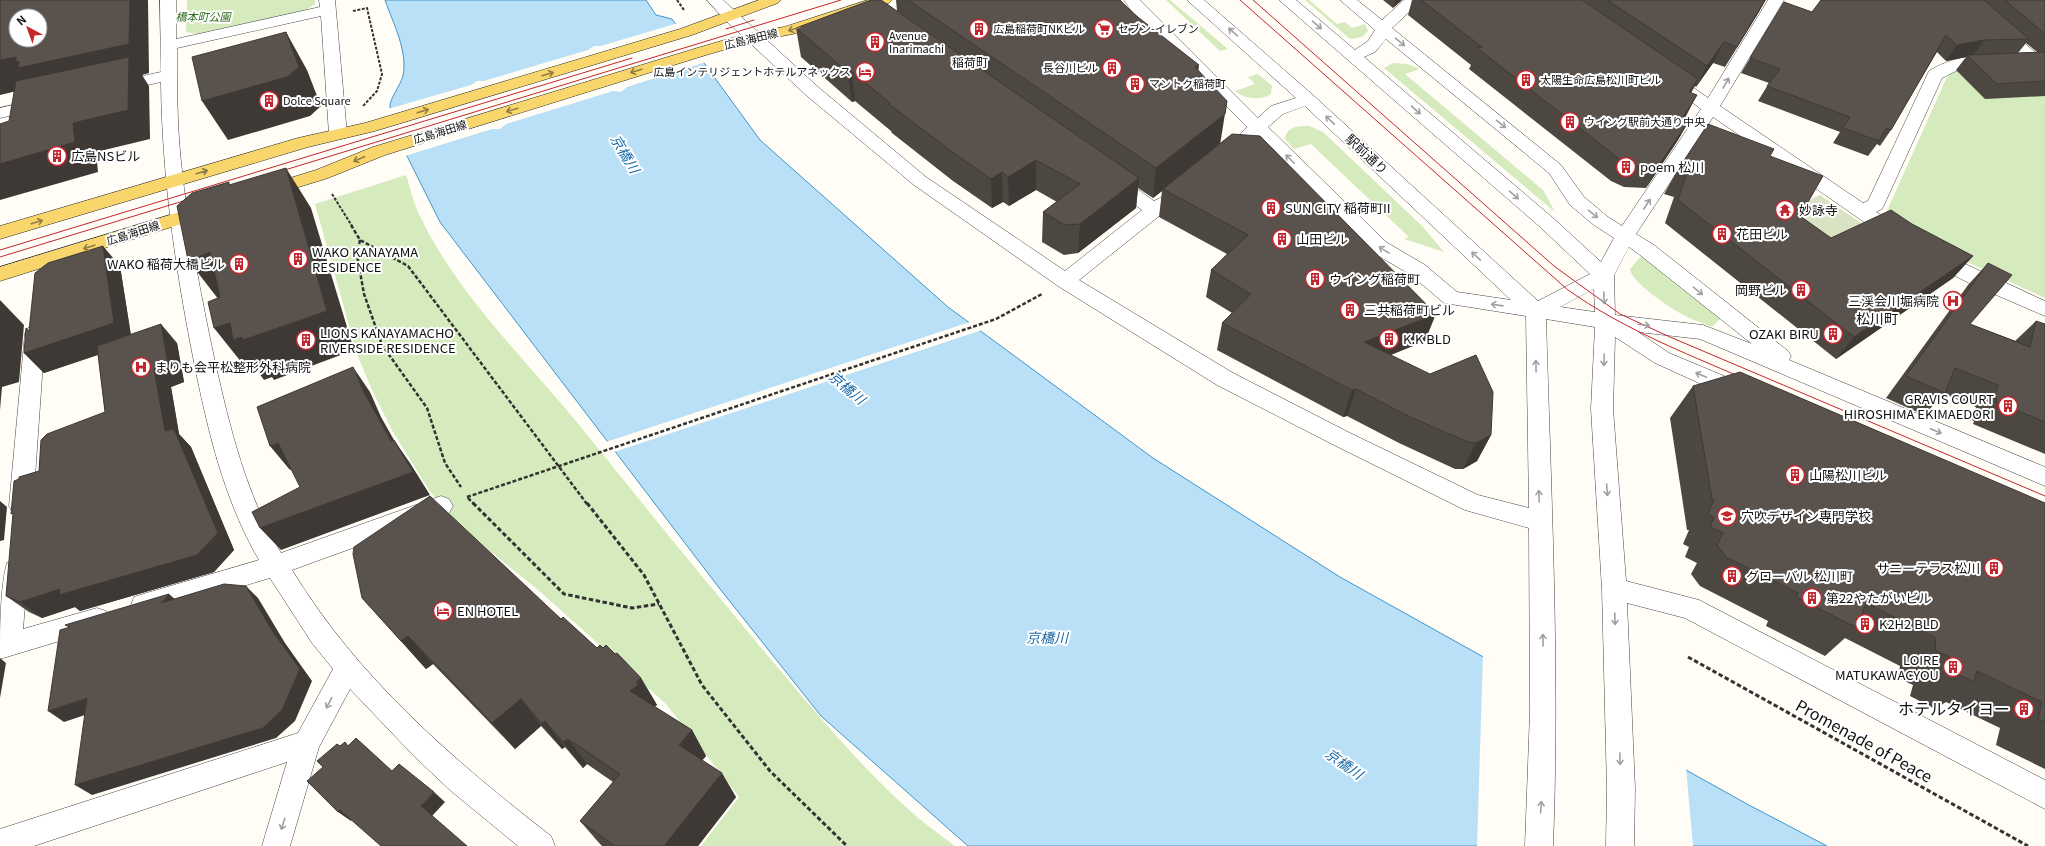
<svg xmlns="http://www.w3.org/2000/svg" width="2045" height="846" font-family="Georgia,'Noto Sans JP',serif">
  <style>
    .green { fill: #d5ebbd }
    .cemetery { fill: #d9e3c4 }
    .water { fill: #b9e0f7; stroke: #3f96cf }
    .pier { fill: #fffdf5 }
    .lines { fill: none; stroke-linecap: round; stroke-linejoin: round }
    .minor-casing { stroke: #444; stroke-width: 1 }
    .major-casing { stroke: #222; stroke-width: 1 }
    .path-far2 { stroke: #333; stroke-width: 2; stroke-dasharray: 3 1.5; stroke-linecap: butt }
    .path-far1 { stroke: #333; stroke-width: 2.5; stroke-dasharray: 4 2; stroke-linecap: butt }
    .path { stroke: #333; stroke-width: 3; stroke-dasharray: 4.5 2.5; stroke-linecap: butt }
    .minor { fill: #fff; fill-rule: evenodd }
    .major { fill: #f9d66b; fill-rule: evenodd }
    .tram { stroke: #c4262e; stroke-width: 1 }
    .wall { fill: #4d4742; fill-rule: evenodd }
    .shaded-wall { fill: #3f3936 }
    .building { fill: #5a524d; stroke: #3f3936; fill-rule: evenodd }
    .oneway { stroke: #a0a0a0 }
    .oneway2 { stroke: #917d42 }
    .labels { text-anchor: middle; stroke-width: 4; stroke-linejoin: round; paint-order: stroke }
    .far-park-label { font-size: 11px; font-style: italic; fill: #2f6b1f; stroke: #fff }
    .far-poi-label { font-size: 11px; fill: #111; stroke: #fff; text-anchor: start }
    .far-street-label { font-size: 11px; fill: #111; stroke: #fff }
    .far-neighbourhood-label { font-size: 12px; fill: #111; stroke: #fff }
    .street-label { font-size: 13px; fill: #111; stroke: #fff }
    .poi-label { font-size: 13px; fill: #111; stroke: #fff; text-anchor: start }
    .water-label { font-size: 14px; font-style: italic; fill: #1768a6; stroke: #fff }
    .neighbourhood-label { font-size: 14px; fill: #111; stroke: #fff }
    .near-poi-label { font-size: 16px; fill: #111; stroke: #fff; text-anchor: end }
    .near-street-label { font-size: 16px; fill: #111; stroke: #fff }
  </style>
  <rect width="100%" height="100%" fill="#fffdf5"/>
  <path class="green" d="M187 0H315V4L304 11 198 34 186 32Z
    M1166 0H1170L1228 49 1220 51Z
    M1305 0H1309L1337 24 1345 22 1352 28 1365 24 1368 31 1362 37 1350 39Z
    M1393 63 1407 64 1420 69 1405 74 1543 190 1555 212 1384 68Z
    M1962 69 2045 85V298L1948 253 1886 213 1946 79 1951 73Z
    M1258 74 1272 86 1271 94C1259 101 1245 99 1235 91L1255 84 1248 77Z
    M1302 126H1309L1323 132 1423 227 1444 252 1404 239 1409 237 1311 144 1294 149 1285 139C1286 129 1293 127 1302 126Z
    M406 175C410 187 413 201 418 212 457 296 528 361 585 432 645 507 706 582 768 656 812 708 856 762 907 808 922 822 939 834 955 846H701L739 797 666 704 537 589 455 523 429 490 393 432 372 390 357 354 315 204Z
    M1642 255 1721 318 1712 327C1702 323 1690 319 1680 313 1669 307 1631 282 1630 269Z"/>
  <path class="cemetery" d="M1820 195 1873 231 1815 258 1777 230 1806 217 1799 211 1807 208 1801 204Z"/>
  <path class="water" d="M385 0H646L656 15 672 19 760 140 948 307 1153 458 1340 577 1747 804 1827 846H968L821 716 720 589 440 222 407 156 390 107C389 100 400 86 403 76 408 51 393 23 385 0Z"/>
  <path class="pier" d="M678 23 706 62 627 87 621 92 613 91 506 124 500 129H492L405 156 388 109 471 85 477 81H484L588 50 594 46H601Z
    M970 322 982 330 614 452 606 442Z
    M1483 654 1686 768 1693 846H1477Z"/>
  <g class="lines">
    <defs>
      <path id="minor" d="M160 0H176V39L320 7 319 0H335L347 134 344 138 338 139 332 138 329 134 321 16 177 48C177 86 177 124 181 162 188 230 201 296 215 362 230 428 246 495 281 553L441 496 449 499 453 506 449 513 292 570C357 677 453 760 551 836L555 846H518L451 791 414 756 350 689 319 747 290 846H262L287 762 34 846H0V829L298 733 333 669 312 643 270 578 143 616 134 613 131 605 134 597 143 594 259 560C223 498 207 427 193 357 175 266 162 175 161 82L116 92 110 91 108 87 110 83 161 72Z
        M707 0H723L818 87 926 177 1065 271 1142 210 1107 184 1104 180 1107 176 1113 174 1119 176 1154 201 1166 195 1173 197 1175 201 1173 205 1079 280 1233 373 1350 433 1478 495 1529 508 1526 316 1444 303 1411 275 1372 252 1257 137C1251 142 1247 143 1240 141L1237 137 1247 127 1130 9 1124 0H1140L1258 118 1271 106 1296 98 1187 0H1204L1314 96 1538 301 1590 274 1539 226 1279 0H1296L1355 50 1368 41 1375 30 1340 0H1357L1382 20 1404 0H1422L1392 28 1561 165 1584 197 1608 217 1622 226 1701 109 1663 80 1665 76 1671 75 1677 76 1708 98 1768 0H1784L1720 106 1863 203 1868 201 1929 71C1948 59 1976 52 1998 58L2000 61 1998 64 1962 68 1942 78 1884 205 1882 209 1876 212 1904 230 1907 235 1904 240 1897 241 1890 240 1713 117 1636 234 1654 245 1788 351 1791 356 1789 360 2045 467V486L1700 339 1638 332 1669 353 1748 386 1751 392 1748 398 1740 400 1732 398 1655 363 1615 337 1613 409 1626 581 1699 600 2045 780V809L1685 618 1627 603 1635 789 1634 846H1606L1607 789 1602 589 1591 409 1595 327 1546 319C1551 495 1560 670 1553 846H1525L1530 712 1529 528 1465 510 1334 445 1217 385 1058 286 914 185 806 95 724 19ZM1386 39 1549 173 1570 205 1594 225 1614 238 1601 262 1553 218 1364 57 1375 52ZM1305 106 1511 300 1457 292 1425 265 1386 242 1268 127 1283 114ZM1629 247 1640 255 1752 344 1703 325 1615 315 1614 275ZM1594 289 1595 312 1560 307Z
        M1958 0H1975L2045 61V75L2039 73Z
        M40 99 46 100 48 104 46 108 0 118V108Z
        M1933 249 2045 301V316L1973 285 1926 261 1923 256 1926 251Z
        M35 326 42 328 45 333 33 506 29 513 21 516 13 513 9 506 25 333 28 328Z
        M16 560 25 563 28 570 23 629 97 608 106 611 110 619 106 627 0 659C0 632 0 586 7 563Z"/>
      <path id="major" d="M759 0H781L778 3 692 35 375 131 308 147 0 239V226L298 138 365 123 680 29Z
        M868 0H892L889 3 793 34 754 41 706 55 385 155 328 178 273 195 267 197 261 195 258 191 261 187 316 170 373 147 694 49 752 32 784 27Z
        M209 203 216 205 218 209 216 213 0 281V267Z"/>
    </defs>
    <use href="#minor" class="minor-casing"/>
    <use href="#major" class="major-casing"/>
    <path class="path-far2" d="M677 0 684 10
      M353 11 367 8 382 74 377 91 363 106
      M332 194 352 226"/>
    <path class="path-far1" d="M351 225 360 240 408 266 587 504
      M360 240 357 255 364 294 382 345 427 408 445 463 461 487
      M467 497 996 319 1042 294
      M468 498 474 504"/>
    <path class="path" d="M473 503 564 594 632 608 659 604
      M587 503 644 575 702 685 770 771 847 846
      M1688 657 2028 846"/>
    <use href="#minor" class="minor"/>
    <use href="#major" class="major"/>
    <path class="tram" d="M1240 0 1568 290C1622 328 1682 352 1743 378
      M1253 0 1554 266 1620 314 1670 337 2045 496
      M726 29 754 20
      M275 173 841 0
      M0 250 632 58
      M0 257 193 198"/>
  </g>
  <path class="wall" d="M896 0H1120L1134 14 1198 71 1220 143 1425 341 1391 355 1491 435 1477 461 1463 469H1455L1399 443 1347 416 1343 417 1217 350 1222 323 1232 313 1206 297 1211 270 1227 254 1159 217 1162 191 1153 198 1138 188 1136 208 1078 253 1064 255 1042 242 1043 212 1057 202 1036 190 1009 206 1003 202 992 208 953 181 892 133 891 131 855 101 852 102 801 57 796 28 897 11Z
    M1383 0H1402L1393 8Z
    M1412 0H1766L1725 67 1713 63 1696 87 1695 86 1691 93 1685 118 1690 119 1678 140 1646 188 1624 187 1611 181 1469 69 1471 65 1408 15Z
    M1821 0H2045V96L1985 99 1956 70 1966 57 1946 61 1937 52 1891 130 1880 146 1877 144 1868 156 1833 143 1840 132 1758 101 1769 83 1741 73 1750 58 1812 12ZM2026 43 2037 52 2018 53Z
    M1770 156 1800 216 1831 238 1912 224 1973 256 1953 278 1836 359 1665 223 1674 197 1664 194 1677 171Z
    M1988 263 1970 324 2015 341 2036 321 2045 324V454L1973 424 1974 421 1972 420 1976 407 1944 394 1924 415 1886 398 1968 285Z
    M120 266 131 335 177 343 184 382 171 387 179 434 191 447 234 550 214 572 80 611 75 607 42 618 29 612 6 596 19 479 39 471 105 412 98 355 44 373 24 353 29 331Z
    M1693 386 2045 503V769L1996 745 2000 728 1946 702 1935 709 1910 696 1913 685 1898 678 1900 666 1845 638 1825 656 1766 626 1768 621 1700 586 1691 574 1697 563 1685 557 1689 547 1683 544 1689 530H1687L1670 418Z
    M362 598 561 619 597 648H603L615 654 641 678 657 705 654 707 692 730 706 756 702 760 736 797 698 846H602L600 844 580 821 613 782 587 764 583 768 565 747 562 749 541 726 515 749 433 664 426 669Z"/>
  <path class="shaded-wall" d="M130 0H148L149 73 142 75 149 86 150 139 96 152 98 172 0 200V164L34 87 0 95V60Z
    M1395 0H1402L1393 8Z
    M1765 0 1759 12 1725 67 1737 47Z
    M286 32 307 70 321 106 310 116 228 140 202 101Z
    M1984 40 1973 55H1967L1966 57 1946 61 1957 45Z
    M1724 42 1713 63 1696 87 1707 66Z
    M1199 65 1195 96V67Z
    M851 71 855 101 852 102 848 72Z
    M1698 79 1687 99 1689 92Z
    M1697 95 1686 116 1672 138 1683 117Z
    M1227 101 1220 145 1163 189 1162 191 1153 198 1156 168Z
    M1690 119 1678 140 1646 188 1657 168Z
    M1036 160V190L1009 206 1008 177Z
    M286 168 311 208 354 350 274 380 272 377 264 380 253 365 246 368 214 328Z
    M1002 172 1003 202 992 208 991 179Z
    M1139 178 1136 208 1078 253 1080 224Z
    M103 246 120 266 132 343 44 373 24 353 44 347Z
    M210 252 240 292 219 300 188 260Z
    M1973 256 1953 278 1836 359 1854 337Z
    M0 300 24 325 19 382 2 387 0 410Z
    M1436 314 1425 341 1355 369 1364 342Z
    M161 324 177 343 184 382 171 387 179 434 191 447 234 550 214 572 80 611 75 607 42 618 20 602 165 431 154 369Z
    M353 367 370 392 381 417 394 440 410 463 430 495 281 550 260 528 391 441 364 393Z
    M1356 389 1347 416 1343 417 1352 390Z
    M1491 435 1477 461 1463 469 1476 443Z
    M278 443 298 466 290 470 270 446Z
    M0 501 7 507 4 540 0 541Z
    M246 586 258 598 285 643 312 681 295 721 276 738 92 795 75 785Z
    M169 594 183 606 161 603Z
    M408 636 433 664 426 669 401 641Z
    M0 658 6 663 0 698Z
    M641 678 657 705 653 708 630 691 636 682Z
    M87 698 103 709 64 722 48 711Z
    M521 699 541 726 515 749 492 723Z
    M545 721 565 747 562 749 542 724Z
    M692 730 706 756 694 770 679 745Z
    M568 739 587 764 583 768 563 742Z
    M722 773 736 797 698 846H664Z
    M434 792 445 802 432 816 421 806Z
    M340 810 352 820 351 821 338 812Z"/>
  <path class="building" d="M0 0H130L129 44 18 68 19 61 16 62V57L0 60ZM16 16H40V40H16Z
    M871 0H881L1139 178 1080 224 1065 225 1043 212 1080 184 1036 160 1008 177 1002 172 991 179 951 151 889 104 890 103 851 71 848 72 796 28Z
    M908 0H1120L1134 14 1199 65 1195 67 1227 101 1225 114 1156 168Z
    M1421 0H1582L1698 79 1689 92 1697 95 1683 117 1690 119 1657 168 1635 166 1622 161 1477 48 1482 47Z
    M1607 0H1765L1737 47 1724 42 1707 66Z
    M1821 0H1984L2029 39 1984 40 1957 45 1946 35 1891 130 1886 128 1879 141 1843 128 1850 117 1767 86 1780 69 1750 58 1784 2 1812 12Z
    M2005 0H2045V34Z
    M286 32 299 67 287 77 202 101 192 57Z
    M2043 52 2045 53V81L1997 84 1967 55Z
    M129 57 128 110 73 123 75 142 0 164V124L9 121 16 81Z
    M1708 124 1774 149 1770 156 1823 176 1800 216 1831 238 1891 210 1912 224 1973 256 1854 337 1678 200 1686 175 1677 171Z
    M1232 134 1260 136 1436 314 1364 342 1430 374 1476 355 1493 392 1491 435 1476 443 1468 442 1410 417 1356 389 1352 390 1222 323 1251 294 1211 270 1248 235 1163 189Z
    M286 168 327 311 243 340 242 337 233 340 230 323 214 328 208 302 220 297 210 252 188 260 177 206 192 193 229 182V185Z
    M103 246 114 323 24 353 26 328 29 331 35 273 48 263Z
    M1988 263 2012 275 1970 324 2030 347 2036 321 2045 324V422L1996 402 1997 399 1995 398 1998 385 1955 368 1945 393 1906 376Z
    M161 324 168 364 154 369 165 431 174 429 218 533 197 555 59 595 60 589 20 602 6 596 13 513 11 514 14 481 19 479V477L39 471 41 440 47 434 105 412 97 346Z
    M353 367 364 393 391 441 394 440 413 472 260 528 252 512 300 487 278 443 270 446 257 407Z
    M1740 372 2045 503V722L2038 719 2042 702 1977 671 1974 682 1947 669 1950 657 1935 650 1936 638 1866 603 1857 628 1796 597 1798 593 1726 557 1717 545 1723 533 1710 527 1714 517 1708 514 1714 500 1712 499 1693 386Z
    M430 496 561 619 563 617 597 648 600 645 603 648 606 645 615 654 617 653 641 678 636 682 639 684 630 691 692 730 679 745 722 773 664 846H615L580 821 620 774 568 739 563 742 545 721 542 724 521 699 492 723 408 636 401 641 362 598 353 554 354 547Z
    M224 584 246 586 273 632 300 669 282 710 263 728 75 785 87 698 48 711 60 630 70 627 65 625 169 594 161 603Z
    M356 738 392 771 399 764 434 792 421 806 467 846H381L340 810 338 812 307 781 323 767 317 761 337 744 340 746 345 742 348 746Z"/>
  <defs><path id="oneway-shaft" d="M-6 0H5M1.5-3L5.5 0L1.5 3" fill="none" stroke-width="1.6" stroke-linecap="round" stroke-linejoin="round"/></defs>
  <g class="oneway">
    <use href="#oneway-shaft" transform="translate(1317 25) rotate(41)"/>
    <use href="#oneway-shaft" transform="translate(1233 32) rotate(-139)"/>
    <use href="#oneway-shaft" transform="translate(1400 42) rotate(39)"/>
    <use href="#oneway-shaft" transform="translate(1726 83) rotate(-59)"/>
    <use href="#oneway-shaft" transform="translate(1416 110) rotate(41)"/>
    <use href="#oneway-shaft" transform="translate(1330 120) rotate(-137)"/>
    <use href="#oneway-shaft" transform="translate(1501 124) rotate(39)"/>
    <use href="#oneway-shaft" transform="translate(1290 159) rotate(-135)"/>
    <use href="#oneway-shaft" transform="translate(1514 195) rotate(41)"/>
    <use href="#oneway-shaft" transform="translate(1647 204) rotate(-57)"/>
    <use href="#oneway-shaft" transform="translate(1593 214) rotate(39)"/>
    <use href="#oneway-shaft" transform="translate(1384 250) rotate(-148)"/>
    <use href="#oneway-shaft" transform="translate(1476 256) rotate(-137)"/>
    <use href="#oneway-shaft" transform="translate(1698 291) rotate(39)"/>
    <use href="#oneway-shaft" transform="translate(1604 298) rotate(88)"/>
    <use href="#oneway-shaft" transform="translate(1497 305) rotate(-172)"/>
    <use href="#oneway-shaft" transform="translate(1644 325) rotate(7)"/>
    <use href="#oneway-shaft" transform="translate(1604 360) rotate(92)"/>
    <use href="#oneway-shaft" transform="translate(1536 366) rotate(-91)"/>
    <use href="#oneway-shaft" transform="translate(1701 375) rotate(-157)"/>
    <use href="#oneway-shaft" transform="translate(1936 431) rotate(23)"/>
    <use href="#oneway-shaft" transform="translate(1607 490) rotate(86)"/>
    <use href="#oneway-shaft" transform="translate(1539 496) rotate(-92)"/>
    <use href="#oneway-shaft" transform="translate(1615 619) rotate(88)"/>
    <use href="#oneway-shaft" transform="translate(1543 640) rotate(-91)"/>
    <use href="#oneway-shaft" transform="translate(329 703) rotate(118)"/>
    <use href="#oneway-shaft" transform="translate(1620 759) rotate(88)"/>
    <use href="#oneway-shaft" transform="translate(1541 807) rotate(-86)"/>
    <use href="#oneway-shaft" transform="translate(283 824) rotate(107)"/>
  </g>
  <g class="oneway2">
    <use href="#oneway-shaft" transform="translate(794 29) rotate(163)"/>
    <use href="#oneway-shaft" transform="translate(636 71) rotate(163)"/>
    <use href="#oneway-shaft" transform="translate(548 74) rotate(-17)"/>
    <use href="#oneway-shaft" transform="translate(512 110) rotate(163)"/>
    <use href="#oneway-shaft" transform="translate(423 111) rotate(-17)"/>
    <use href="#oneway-shaft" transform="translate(359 159) rotate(157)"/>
    <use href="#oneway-shaft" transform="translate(202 172) rotate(-16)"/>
    <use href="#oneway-shaft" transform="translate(37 222) rotate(-17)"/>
    <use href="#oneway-shaft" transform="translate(89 247) rotate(162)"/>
  </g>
  <defs>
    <symbol id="building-ring" viewBox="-11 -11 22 22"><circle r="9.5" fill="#fff" stroke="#c4262e" stroke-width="1.5"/><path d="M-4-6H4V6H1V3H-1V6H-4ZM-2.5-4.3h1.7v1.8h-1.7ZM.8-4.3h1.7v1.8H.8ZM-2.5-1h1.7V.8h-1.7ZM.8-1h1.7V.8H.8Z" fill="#c4262e"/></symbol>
    <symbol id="supermarket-ring" viewBox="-11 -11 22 22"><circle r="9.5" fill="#fff" stroke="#c4262e" stroke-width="1.5"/><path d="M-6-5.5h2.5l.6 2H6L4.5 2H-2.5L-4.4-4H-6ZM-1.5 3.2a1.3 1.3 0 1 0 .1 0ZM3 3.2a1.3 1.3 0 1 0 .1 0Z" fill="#c4262e"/></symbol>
    <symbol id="hotel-ring" viewBox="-11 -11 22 22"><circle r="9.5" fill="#fff" stroke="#c4262e" stroke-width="1.5"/><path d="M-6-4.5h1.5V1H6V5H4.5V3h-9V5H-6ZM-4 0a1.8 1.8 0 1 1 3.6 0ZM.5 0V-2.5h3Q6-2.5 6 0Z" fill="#c4262e"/></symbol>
    <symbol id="temple-ring" viewBox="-11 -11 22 22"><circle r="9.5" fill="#fff" stroke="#c4262e" stroke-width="1.5"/><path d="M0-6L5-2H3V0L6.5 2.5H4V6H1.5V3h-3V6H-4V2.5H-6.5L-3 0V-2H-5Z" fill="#c4262e"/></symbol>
    <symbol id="hospital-ring" viewBox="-11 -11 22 22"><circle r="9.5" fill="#fff" stroke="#c4262e" stroke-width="1.5"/><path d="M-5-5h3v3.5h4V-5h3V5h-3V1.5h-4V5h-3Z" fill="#c4262e"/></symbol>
    <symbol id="university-ring" viewBox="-11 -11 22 22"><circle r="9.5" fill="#fff" stroke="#c4262e" stroke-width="1.5"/><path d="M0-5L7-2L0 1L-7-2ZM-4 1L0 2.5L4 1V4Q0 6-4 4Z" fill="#c4262e"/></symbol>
  </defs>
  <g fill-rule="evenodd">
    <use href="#building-ring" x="968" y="18" width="22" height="22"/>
    <use href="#supermarket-ring" x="1093" y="18" width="22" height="22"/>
    <use href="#building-ring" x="864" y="31" width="22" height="22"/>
    <use href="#building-ring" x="1101" y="57" width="22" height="22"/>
    <use href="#hotel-ring" x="854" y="61" width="22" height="22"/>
    <use href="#building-ring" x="1515" y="69" width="22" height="22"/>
    <use href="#building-ring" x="1124" y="73" width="22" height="22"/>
    <use href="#building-ring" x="258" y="90" width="22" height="22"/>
    <use href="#building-ring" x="1559" y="111" width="22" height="22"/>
    <use href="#building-ring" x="46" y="145" width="22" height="22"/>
    <use href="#building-ring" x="1615" y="156" width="22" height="22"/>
    <use href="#building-ring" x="1260" y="197" width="22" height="22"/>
    <use href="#temple-ring" x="1774" y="199" width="22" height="22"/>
    <use href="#building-ring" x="1711" y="223" width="22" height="22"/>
    <use href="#building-ring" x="1271" y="228" width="22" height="22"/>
    <use href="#building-ring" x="287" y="248" width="22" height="22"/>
    <use href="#building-ring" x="228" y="253" width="22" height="22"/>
    <use href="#building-ring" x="1304" y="268" width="22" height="22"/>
    <use href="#building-ring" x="1790" y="279" width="22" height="22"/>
    <use href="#hospital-ring" x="1942" y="290" width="22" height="22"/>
    <use href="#building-ring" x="1339" y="299" width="22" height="22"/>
    <use href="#building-ring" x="1822" y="323" width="22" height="22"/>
    <use href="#building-ring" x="1378" y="328" width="22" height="22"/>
    <use href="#building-ring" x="295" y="329" width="22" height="22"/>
    <use href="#hospital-ring" x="130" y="356" width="22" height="22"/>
    <use href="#building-ring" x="1997" y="395" width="22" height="22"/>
    <use href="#building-ring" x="1784" y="464" width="22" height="22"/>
    <use href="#university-ring" x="1716" y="505" width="22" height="22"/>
    <use href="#building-ring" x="1983" y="557" width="22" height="22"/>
    <use href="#building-ring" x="1721" y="565" width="22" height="22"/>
    <use href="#building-ring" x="1801" y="587" width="22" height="22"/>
    <use href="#hotel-ring" x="432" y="600" width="22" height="22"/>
    <use href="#building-ring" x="1854" y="613" width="22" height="22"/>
    <use href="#building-ring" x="1942" y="656" width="22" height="22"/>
    <use href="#building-ring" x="2013" y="698" width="22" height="22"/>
  </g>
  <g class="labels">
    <g class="far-park-label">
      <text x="203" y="21">橋本町公園</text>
    </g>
    <g class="far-poi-label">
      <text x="993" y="33">広島稲荷町NKビル</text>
      <text x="1118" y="33">セブン-イレブン</text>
      <text x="889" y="40">Avenue<tspan x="889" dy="13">Inarimachi</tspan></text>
      <text x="1098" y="72" text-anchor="end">長谷川ビル</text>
      <text x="851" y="76" text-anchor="end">広島インテリジェントホテルアネックス</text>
      <text x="1540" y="84">太陽生命広島松川町ビル</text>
      <text x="1149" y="88">マントク稲荷町</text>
      <text x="283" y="105">Dolce Square</text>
      <text x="1584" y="126">ウイング駅前大通り中央</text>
    </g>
    <g class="far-street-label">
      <text transform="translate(751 39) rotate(-14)" y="4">広島海田線</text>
      <text transform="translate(440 132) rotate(-17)" y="4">広島海田線</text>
      <text transform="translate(133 233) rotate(-18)" y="4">広島海田線</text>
    </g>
    <g class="far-neighbourhood-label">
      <text x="970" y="67">稲荷町</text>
    </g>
    <g class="street-label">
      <text transform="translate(1367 154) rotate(43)" y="5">駅前通り</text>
    </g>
    <g class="poi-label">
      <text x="71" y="161">広島NSビル</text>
      <text x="1640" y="172">poem 松川</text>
      <text x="1285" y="213">SUN CITY 稲荷町II</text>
      <text x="1799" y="215">妙詠寺</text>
      <text x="1736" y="239">花田ビル</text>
      <text x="1296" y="244">山田ビル</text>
      <text x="312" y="257">WAKO KANAYAMA<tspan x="312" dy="15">RESIDENCE</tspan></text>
      <text x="225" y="269" text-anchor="end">WAKO 稲荷大橋ビル</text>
      <text x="1329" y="284">ウイング稲荷町</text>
      <text x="1787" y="295" text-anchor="end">岡野ビル</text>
      <text x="1939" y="306" text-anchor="end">三渓会川堀病院</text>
      <text x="1364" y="315">三共稲荷町ビル</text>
      <text x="320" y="338">LIONS KANAYAMACHO<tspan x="320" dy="15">RIVERSIDE RESIDENCE</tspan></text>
      <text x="1819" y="339" text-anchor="end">OZAKI BIRU</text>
      <text x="1403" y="344">K.K BLD</text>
      <text x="155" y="372">まりも会平松整形外科病院</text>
      <text x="1994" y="404" text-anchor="end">GRAVIS COURT<tspan x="1994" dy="15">HIROSHIMA EKIMAEDORI</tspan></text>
      <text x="1809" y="480">山陽松川ビル</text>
      <text x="1741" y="521">穴吹デザイン専門学校</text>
      <text x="1980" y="573" text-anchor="end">サニーテラス松川</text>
      <text x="1746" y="581">グローバル 松川町</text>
      <text x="1826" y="603">第22やたがいビル</text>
      <text x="457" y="616">EN HOTEL</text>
      <text x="1879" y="629">K2H2 BLD</text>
      <text x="1939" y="665" text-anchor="end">LOIRE<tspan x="1939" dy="15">MATUKAWACYOU</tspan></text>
    </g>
    <g class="water-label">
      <text transform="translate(625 154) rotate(59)" y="5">京橋川</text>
      <text transform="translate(847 388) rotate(40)" y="5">京橋川</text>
      <text x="1047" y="643">京橋川</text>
      <text transform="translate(1344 764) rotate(35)" y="5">京橋川</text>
    </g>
    <g class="neighbourhood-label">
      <text x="1877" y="324">松川町</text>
    </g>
    <g class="near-poi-label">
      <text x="2010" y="715">ホテルタイヨー</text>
    </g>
    <g class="near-street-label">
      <text transform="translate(1864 741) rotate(29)" y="6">Promenade of Peace</text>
    </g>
  </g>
  <g transform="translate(28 28) rotate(319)"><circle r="19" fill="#ffffff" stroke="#a0a0a0"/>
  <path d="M0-3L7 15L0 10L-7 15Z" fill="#c4262e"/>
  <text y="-6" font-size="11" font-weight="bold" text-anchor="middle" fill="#111111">N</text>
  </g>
</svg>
